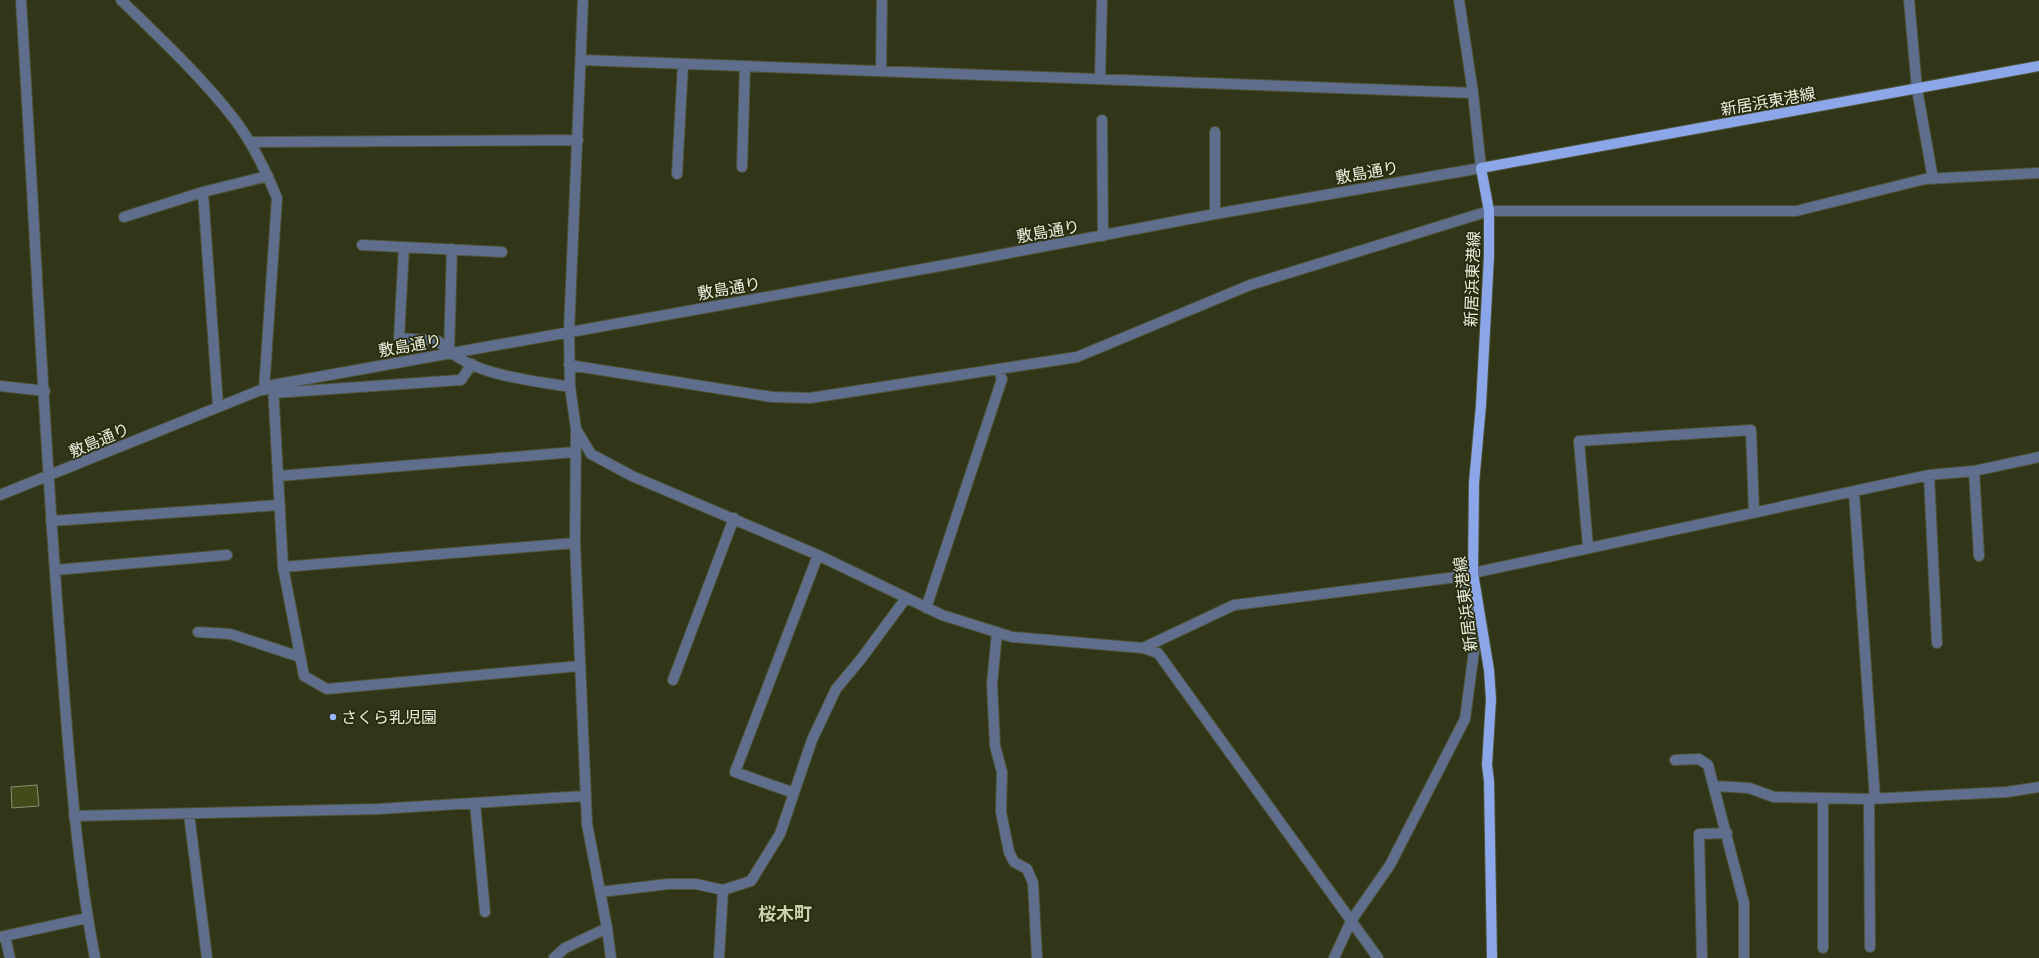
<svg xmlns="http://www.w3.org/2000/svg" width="2039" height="958" font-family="'Zilla Slab','Noto Sans JP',serif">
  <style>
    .building { fill: #444b1b; stroke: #898f70 }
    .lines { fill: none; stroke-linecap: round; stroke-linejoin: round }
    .minor-casing { stroke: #4f5439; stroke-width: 12 }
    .major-casing { stroke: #4f5439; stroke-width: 12 }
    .minor { stroke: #606e8e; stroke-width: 10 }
    .major { stroke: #8ca7e9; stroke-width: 10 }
    .poi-dot { fill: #98b5fd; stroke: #272c0f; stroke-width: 1.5 }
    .labels { text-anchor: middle; stroke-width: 3.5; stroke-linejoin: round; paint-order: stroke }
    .street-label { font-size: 16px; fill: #ebefde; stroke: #272c0f }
    .poi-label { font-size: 16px; fill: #ebefde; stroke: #272c0f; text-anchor: start }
    .quarter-label { font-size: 18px; font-weight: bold; fill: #c9d1af; stroke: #272c0f }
  </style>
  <rect width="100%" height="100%" fill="#313619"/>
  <path class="building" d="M37 785 39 806 12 808 11 787Z"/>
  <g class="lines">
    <defs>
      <path id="minor" d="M21 0C34 209 43 418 59 627 68 738 74 849 95 958
        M121 0C160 38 202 77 235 120 253 144 266 171 277 198L264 390
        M583 0 569 332 570 387 576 429 591 454 632 476 818 555 942 615 1012 637 1143 648 1158 653 1378 958
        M1909 0 1917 89 1933 179
        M582 60 1473 93
        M881 71 882 0
        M1100 79 1102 0
        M1102 120 1103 236
        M1215 132V214
        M250 142 578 140
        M742 167 745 66
        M677 174 683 64
        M203 192 218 406
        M124 217 203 192 268 176
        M362 245 502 252
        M404 247 399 338 438 341C470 376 525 379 570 387
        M449 353 452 249
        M569 365 772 397 810 398 1077 357 1250 285 1489 211H1796L1925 179 2039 173
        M273 385 283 567 304 676 327 689 579 666
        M0 386 45 391
        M273 393 461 380 472 364
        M576 429 575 543 587 824 607 928 611 958
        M1974 471 1979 556
        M1929 475 1937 643
        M278 476 575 452
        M1854 492 1875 799
        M0 495 273 385 951 264 1215 214 1481 168 1473 93 1459 0
        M51 521 280 505
        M1588 547 1579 441 1751 430 1754 512
        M283 567 575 543
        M55 570 227 555
        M926 608 1002 379 998 369
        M198 632 230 634 300 657
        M997 632 992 684 995 746 1002 772 1001 812 1009 852 1014 862 1027 869 1033 883 1037 958
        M1143 648 1234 605 1465 576 1473 573 1929 475 1974 471 2039 457
        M673 680 734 518
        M1675 760 1699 759 1708 765 1744 903V958
        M1714 786 1749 788 1774 797 1869 799 2007 792 2039 787
        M794 793 735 772 818 555
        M1823 798V948
        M1869 799 1870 947
        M475 803 485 912
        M189 814 207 958
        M74 816 378 809 585 796
        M600 892 668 884H696L723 890
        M5 936 10 958
        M0 937 87 918
        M554 958 565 948 607 928
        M719 958 723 890 751 881 780 834 812 740 836 689 861 659 906 598
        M1334 958 1351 921 1390 865 1465 719 1474 651 1465 576
        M1702 958 1699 834 1727 833"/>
      <path id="major" d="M1492 958 1489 781 1487 765 1491 699 1489 670 1473 573 1474 483 1481 405 1489 256V211L1481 168 2039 66"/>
    </defs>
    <use href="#minor" class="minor-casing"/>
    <use href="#major" class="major-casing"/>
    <use href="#minor" class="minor"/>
    <use href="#major" class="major"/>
  </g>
  <circle class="poi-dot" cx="333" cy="717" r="4"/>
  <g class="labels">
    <g class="street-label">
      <text transform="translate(1768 101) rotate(-10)" y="6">新居浜東港線</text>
      <text transform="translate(1367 172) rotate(-10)" y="6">敷島通り</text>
      <text transform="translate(1048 231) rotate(-10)" y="6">敷島通り</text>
      <text transform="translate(1472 279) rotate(-88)" y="6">新居浜東港線</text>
      <text transform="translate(729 288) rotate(-10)" y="6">敷島通り</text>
      <text transform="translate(410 345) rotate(-10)" y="6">敷島通り</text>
      <text transform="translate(99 440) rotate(-23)" y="6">敷島通り</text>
      <text transform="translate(1465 604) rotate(-97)" y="6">新居浜東港線</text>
    </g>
    <g class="poi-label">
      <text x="341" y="723">さくら乳児園</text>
    </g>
    <g class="quarter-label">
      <text x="785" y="920">桜木町</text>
    </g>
  </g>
</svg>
